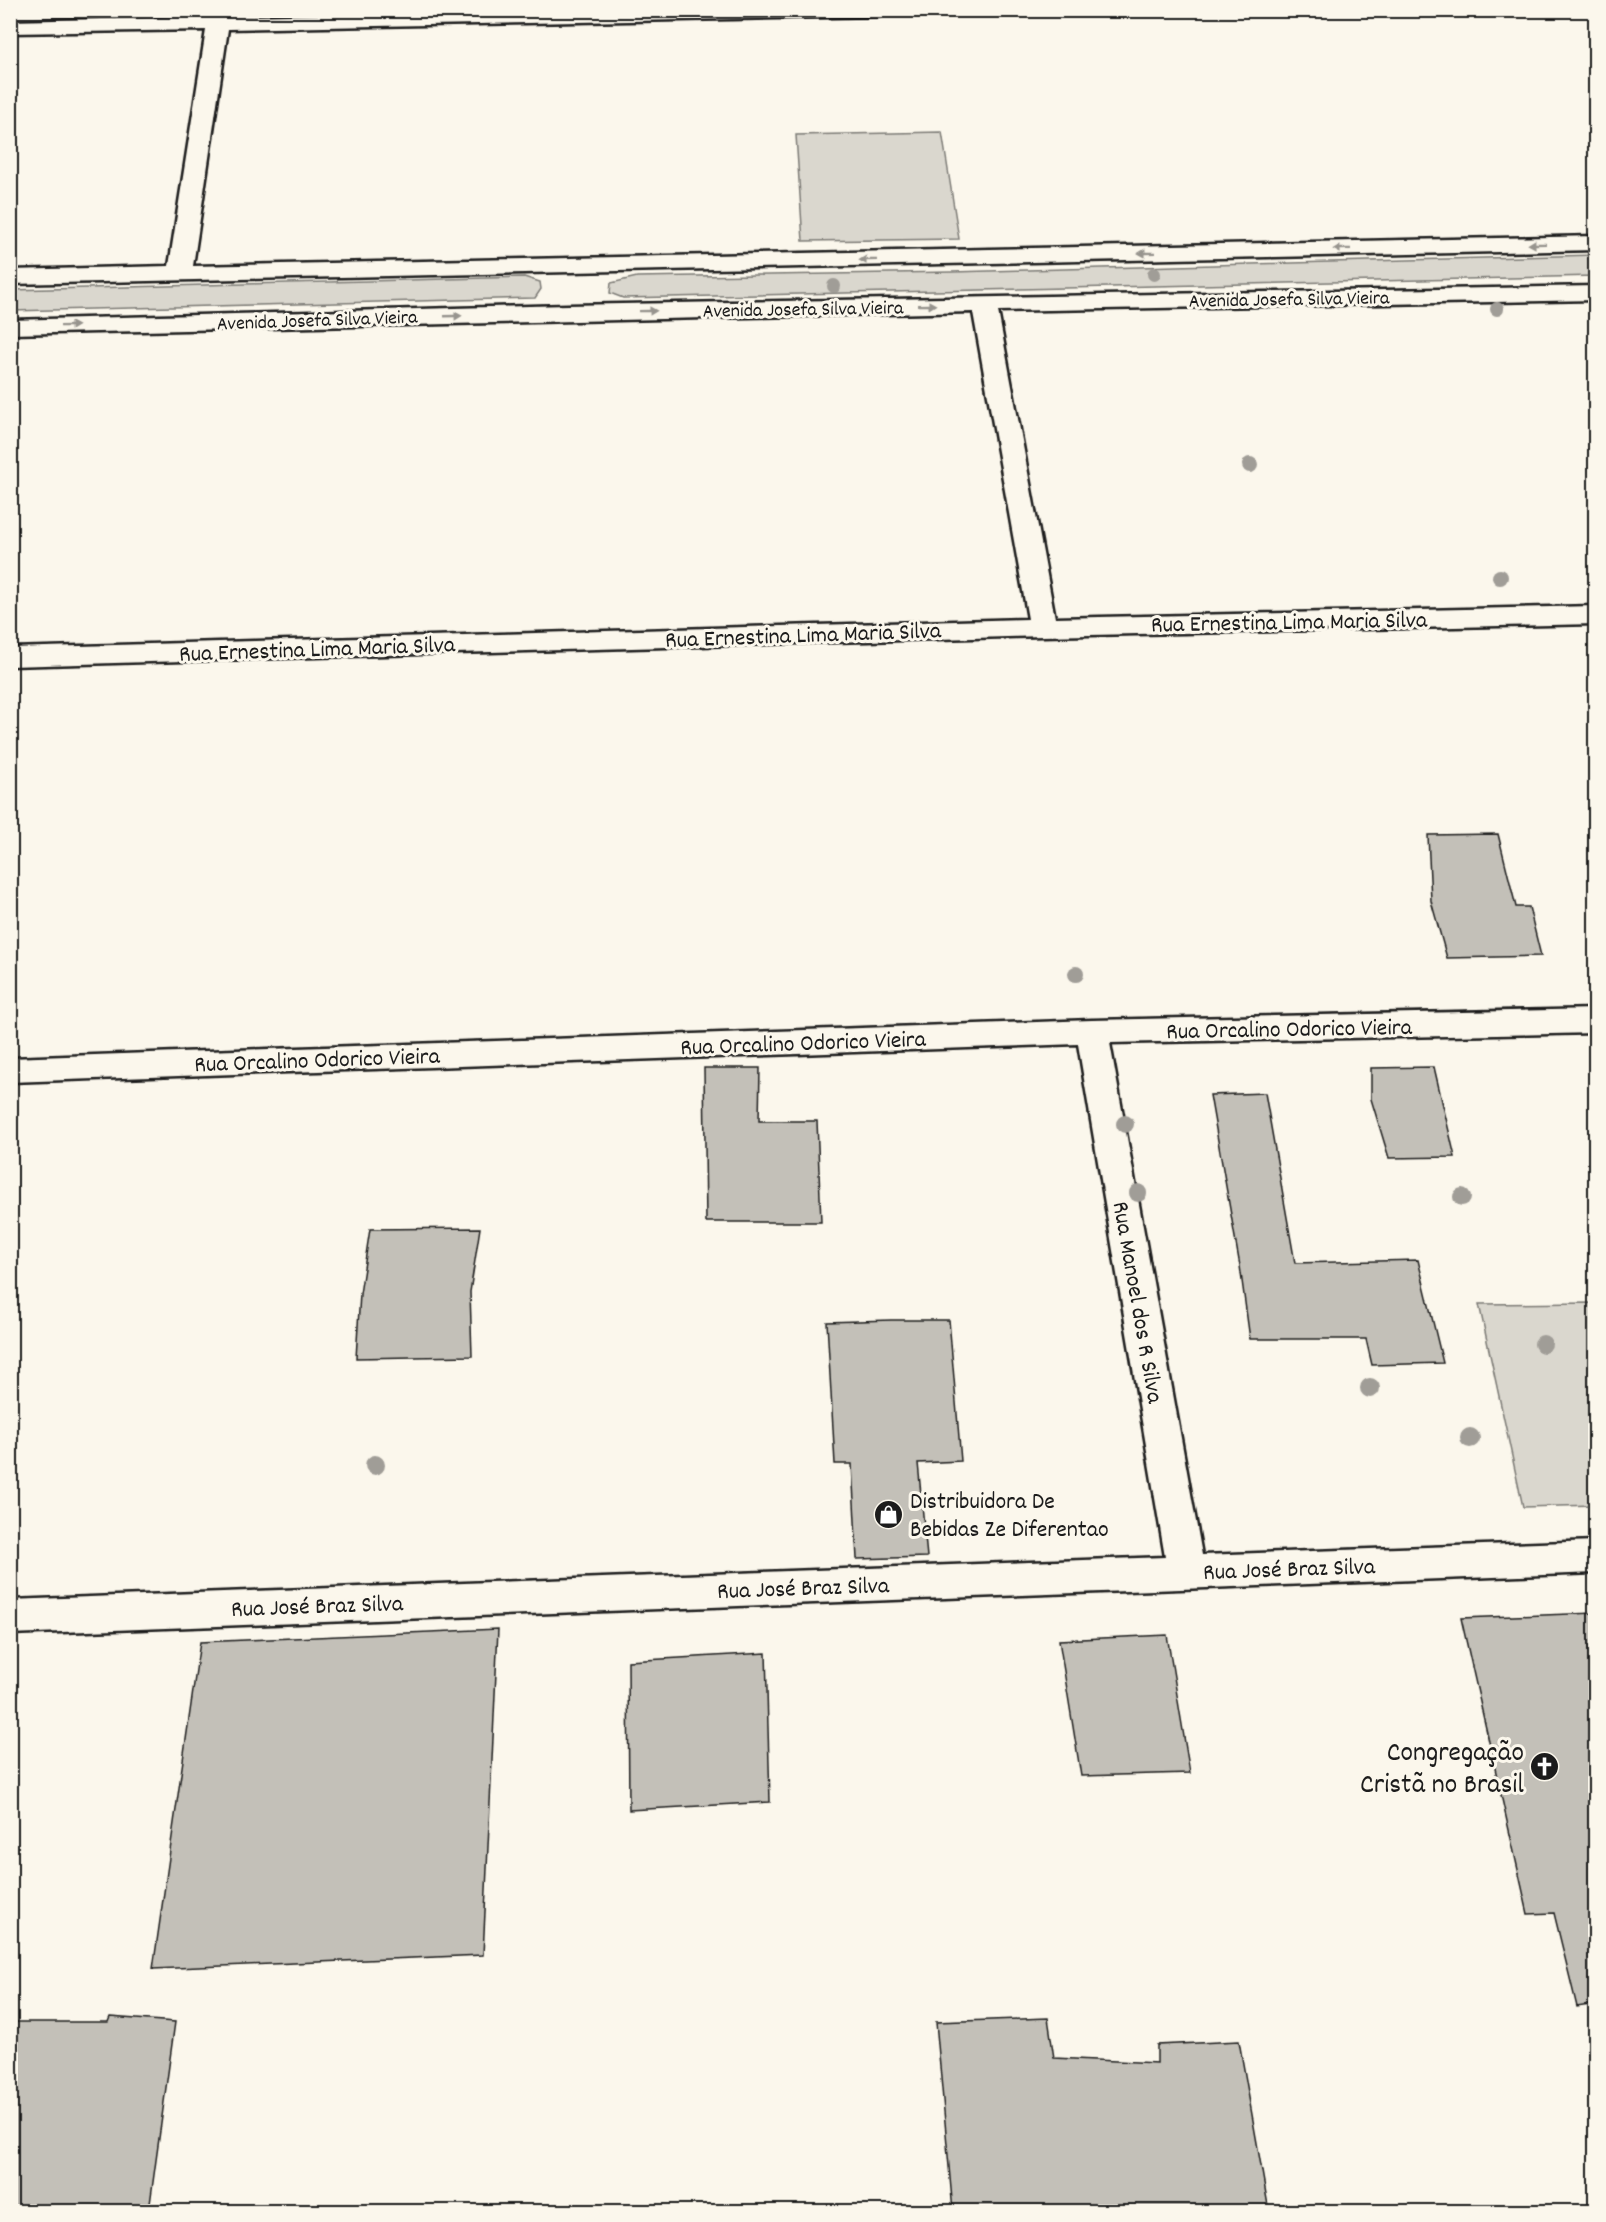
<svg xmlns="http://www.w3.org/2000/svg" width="1606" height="2222" font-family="Dekko,sans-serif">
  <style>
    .green { fill: #dad7ce; stroke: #7b7a75; stroke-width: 1.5 }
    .building { fill: #c3c0b8; stroke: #1c1c1c; stroke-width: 1.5 }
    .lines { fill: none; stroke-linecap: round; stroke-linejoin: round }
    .street-casing { stroke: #1c1c1c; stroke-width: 5 }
    .street { fill: #fbf7ec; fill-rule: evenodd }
    .tree { fill: #a09d97 }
    .oneway { fill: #97948e }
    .labels { text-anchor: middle; stroke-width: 6; stroke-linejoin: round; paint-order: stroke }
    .far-street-label { font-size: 20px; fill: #1c1c1c; stroke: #fbf7ec }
    .street-label { font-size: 24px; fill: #1c1c1c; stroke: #fbf7ec }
    .poi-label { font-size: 24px; fill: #1c1c1c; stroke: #fbf7ec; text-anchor: start }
    .near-poi-label { font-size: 28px; fill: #1c1c1c; stroke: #fbf7ec; text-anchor: end }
  </style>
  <rect width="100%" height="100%" fill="#fbf7ec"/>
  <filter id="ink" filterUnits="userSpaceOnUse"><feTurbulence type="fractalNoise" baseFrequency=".0167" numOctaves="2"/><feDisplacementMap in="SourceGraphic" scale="12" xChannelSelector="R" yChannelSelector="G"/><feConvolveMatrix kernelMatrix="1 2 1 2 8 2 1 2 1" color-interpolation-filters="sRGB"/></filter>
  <g filter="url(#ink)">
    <path class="green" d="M942 132 959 239 803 241 796 135Z
      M1596 255 1595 276 623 298 610 293 611 283 637 277 952 272Z
      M524 277 540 282 541 289 535 298 11 311V290Z
      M1595 1303V1505L1523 1507 1479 1304Z"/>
    <path class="building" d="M1498 834 1516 907H1529L1541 956 1447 958 1431 901 1428 835Z
      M1434 1067 1455 1157 1389 1158 1371 1099V1068Z
      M704 1068H760L759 1121H817L821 1222H706Z
      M1265 1093 1295 1263 1418 1260 1443 1363 1372 1365 1366 1339H1250L1240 1266 1210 1095Z
      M480 1228 470 1292 472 1356 356 1358 360 1294 370 1229Z
      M891 1320H949L961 1461 918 1463 927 1557 857 1559 852 1464H835L827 1322Z
      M1596 1613V2004L1577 2007 1554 1913 1528 1914 1461 1618Z
      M498 1629 483 1955 153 1969 200 1642Z
      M1167 1635 1190 1773 1081 1776 1059 1640Z
      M766 1653 770 1802 629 1810 628 1661Z
      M110 2017 175 2022 149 2211H10V2022H108Z
      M1048 2018 1054 2058 1157 2063V2045L1239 2041 1269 2211H953L936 2022Z"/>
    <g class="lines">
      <defs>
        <path id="street" d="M525 10H889L887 15 879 16 228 29 193 266 1596 236V250L10 284V270L169 266 206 30 10 33V21Z
          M1596 286V300L998 311 1055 618 1596 606V624L1043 636 10 666V648L1028 619 973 312 10 334V320L568 305Z
          M1596 1009V1033L1110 1043 1202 1555 1596 1541V1573L10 1634V1600L1165 1557 1078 1044 10 1082V1058L1092 1020Z"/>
      </defs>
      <use href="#street" class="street-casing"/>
      <use href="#street" class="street"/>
    </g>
    <g class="tree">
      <circle cx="1154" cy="274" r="7"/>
      <circle cx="834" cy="286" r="7"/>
      <circle cx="1497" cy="309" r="7"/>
      <circle cx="1250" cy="465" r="8"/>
      <circle cx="1500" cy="577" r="8"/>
      <circle cx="1076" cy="974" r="8"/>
      <circle cx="1125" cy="1124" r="9"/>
      <circle cx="1138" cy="1193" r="9"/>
      <circle cx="1462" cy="1197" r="9"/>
      <circle cx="1543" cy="1344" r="9"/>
      <circle cx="1370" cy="1388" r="10"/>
      <circle cx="1470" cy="1438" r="10"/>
      <circle cx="375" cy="1465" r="10"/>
    </g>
    <defs><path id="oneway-solid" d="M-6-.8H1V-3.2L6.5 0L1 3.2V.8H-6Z" transform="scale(1.5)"/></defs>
    <g class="oneway">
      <use href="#oneway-solid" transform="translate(1537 244) rotate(179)"/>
      <use href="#oneway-solid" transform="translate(1342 249) rotate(179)"/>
      <use href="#oneway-solid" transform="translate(1147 253) rotate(179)"/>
      <use href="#oneway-solid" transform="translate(868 260) rotate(179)"/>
      <use href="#oneway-solid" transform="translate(927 305) rotate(-1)"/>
      <use href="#oneway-solid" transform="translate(648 311) rotate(-1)"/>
      <use href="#oneway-solid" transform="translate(453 316) rotate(-2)"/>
      <use href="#oneway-solid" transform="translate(69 326) rotate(-1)"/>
    </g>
  </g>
  <defs>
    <symbol id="shop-disc" viewBox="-11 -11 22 22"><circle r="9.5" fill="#1c1c1c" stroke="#fbf7ec"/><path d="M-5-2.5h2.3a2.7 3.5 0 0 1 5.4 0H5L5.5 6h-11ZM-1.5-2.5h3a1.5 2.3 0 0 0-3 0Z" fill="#fff"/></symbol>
    <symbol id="church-disc" viewBox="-11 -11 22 22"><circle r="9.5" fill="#1c1c1c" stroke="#fbf7ec"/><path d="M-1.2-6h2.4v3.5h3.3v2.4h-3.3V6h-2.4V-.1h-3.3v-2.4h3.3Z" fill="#fff"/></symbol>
  </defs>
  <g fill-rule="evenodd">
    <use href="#shop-disc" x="872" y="1498" width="33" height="33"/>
    <use href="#church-disc" x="1528" y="1750" width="33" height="33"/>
  </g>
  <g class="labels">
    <g class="far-street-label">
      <text transform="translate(1289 298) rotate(-1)" y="7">Avenida Josefa Silva Vieira</text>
      <text transform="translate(803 308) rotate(-1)" y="7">Avenida Josefa Silva Vieira</text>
      <text transform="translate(317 319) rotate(-2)" y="7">Avenida Josefa Silva Vieira</text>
    </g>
    <g class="street-label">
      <text transform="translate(1289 621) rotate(-1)" y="8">Rua Ernestina Lima Maria Silva</text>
      <text transform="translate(803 634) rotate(-2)" y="8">Rua Ernestina Lima Maria Silva</text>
      <text transform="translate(317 648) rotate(-2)" y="8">Rua Ernestina Lima Maria Silva</text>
      <text transform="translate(1289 1028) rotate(-1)" y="8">Rua Orcalino Odorico Vieira</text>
      <text transform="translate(803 1042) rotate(-2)" y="8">Rua Orcalino Odorico Vieira</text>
      <text transform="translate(317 1059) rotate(-2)" y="8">Rua Orcalino Odorico Vieira</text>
      <text transform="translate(1139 1302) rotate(80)" y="8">Rua Manoel dos R Silva</text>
      <text transform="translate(1289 1568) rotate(-2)" y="8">Rua José Braz Silva</text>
      <text transform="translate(803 1587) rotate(-2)" y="8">Rua José Braz Silva</text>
      <text transform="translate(317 1605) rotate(-2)" y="8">Rua José Braz Silva</text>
    </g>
    <g class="poi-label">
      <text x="910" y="1508">Distribuidora De<tspan x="910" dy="28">Bebidas Ze Diferentao</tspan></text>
    </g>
    <g class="near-poi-label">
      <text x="1524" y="1760">Congregação<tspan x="1524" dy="32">Cristã no Brasil</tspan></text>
    </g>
  </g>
  <rect width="1606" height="2222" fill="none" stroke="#fbf7ec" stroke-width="36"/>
  <rect x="18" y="18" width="1570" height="2186" fill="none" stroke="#1c1c1c" stroke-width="2" filter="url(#ink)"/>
</svg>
